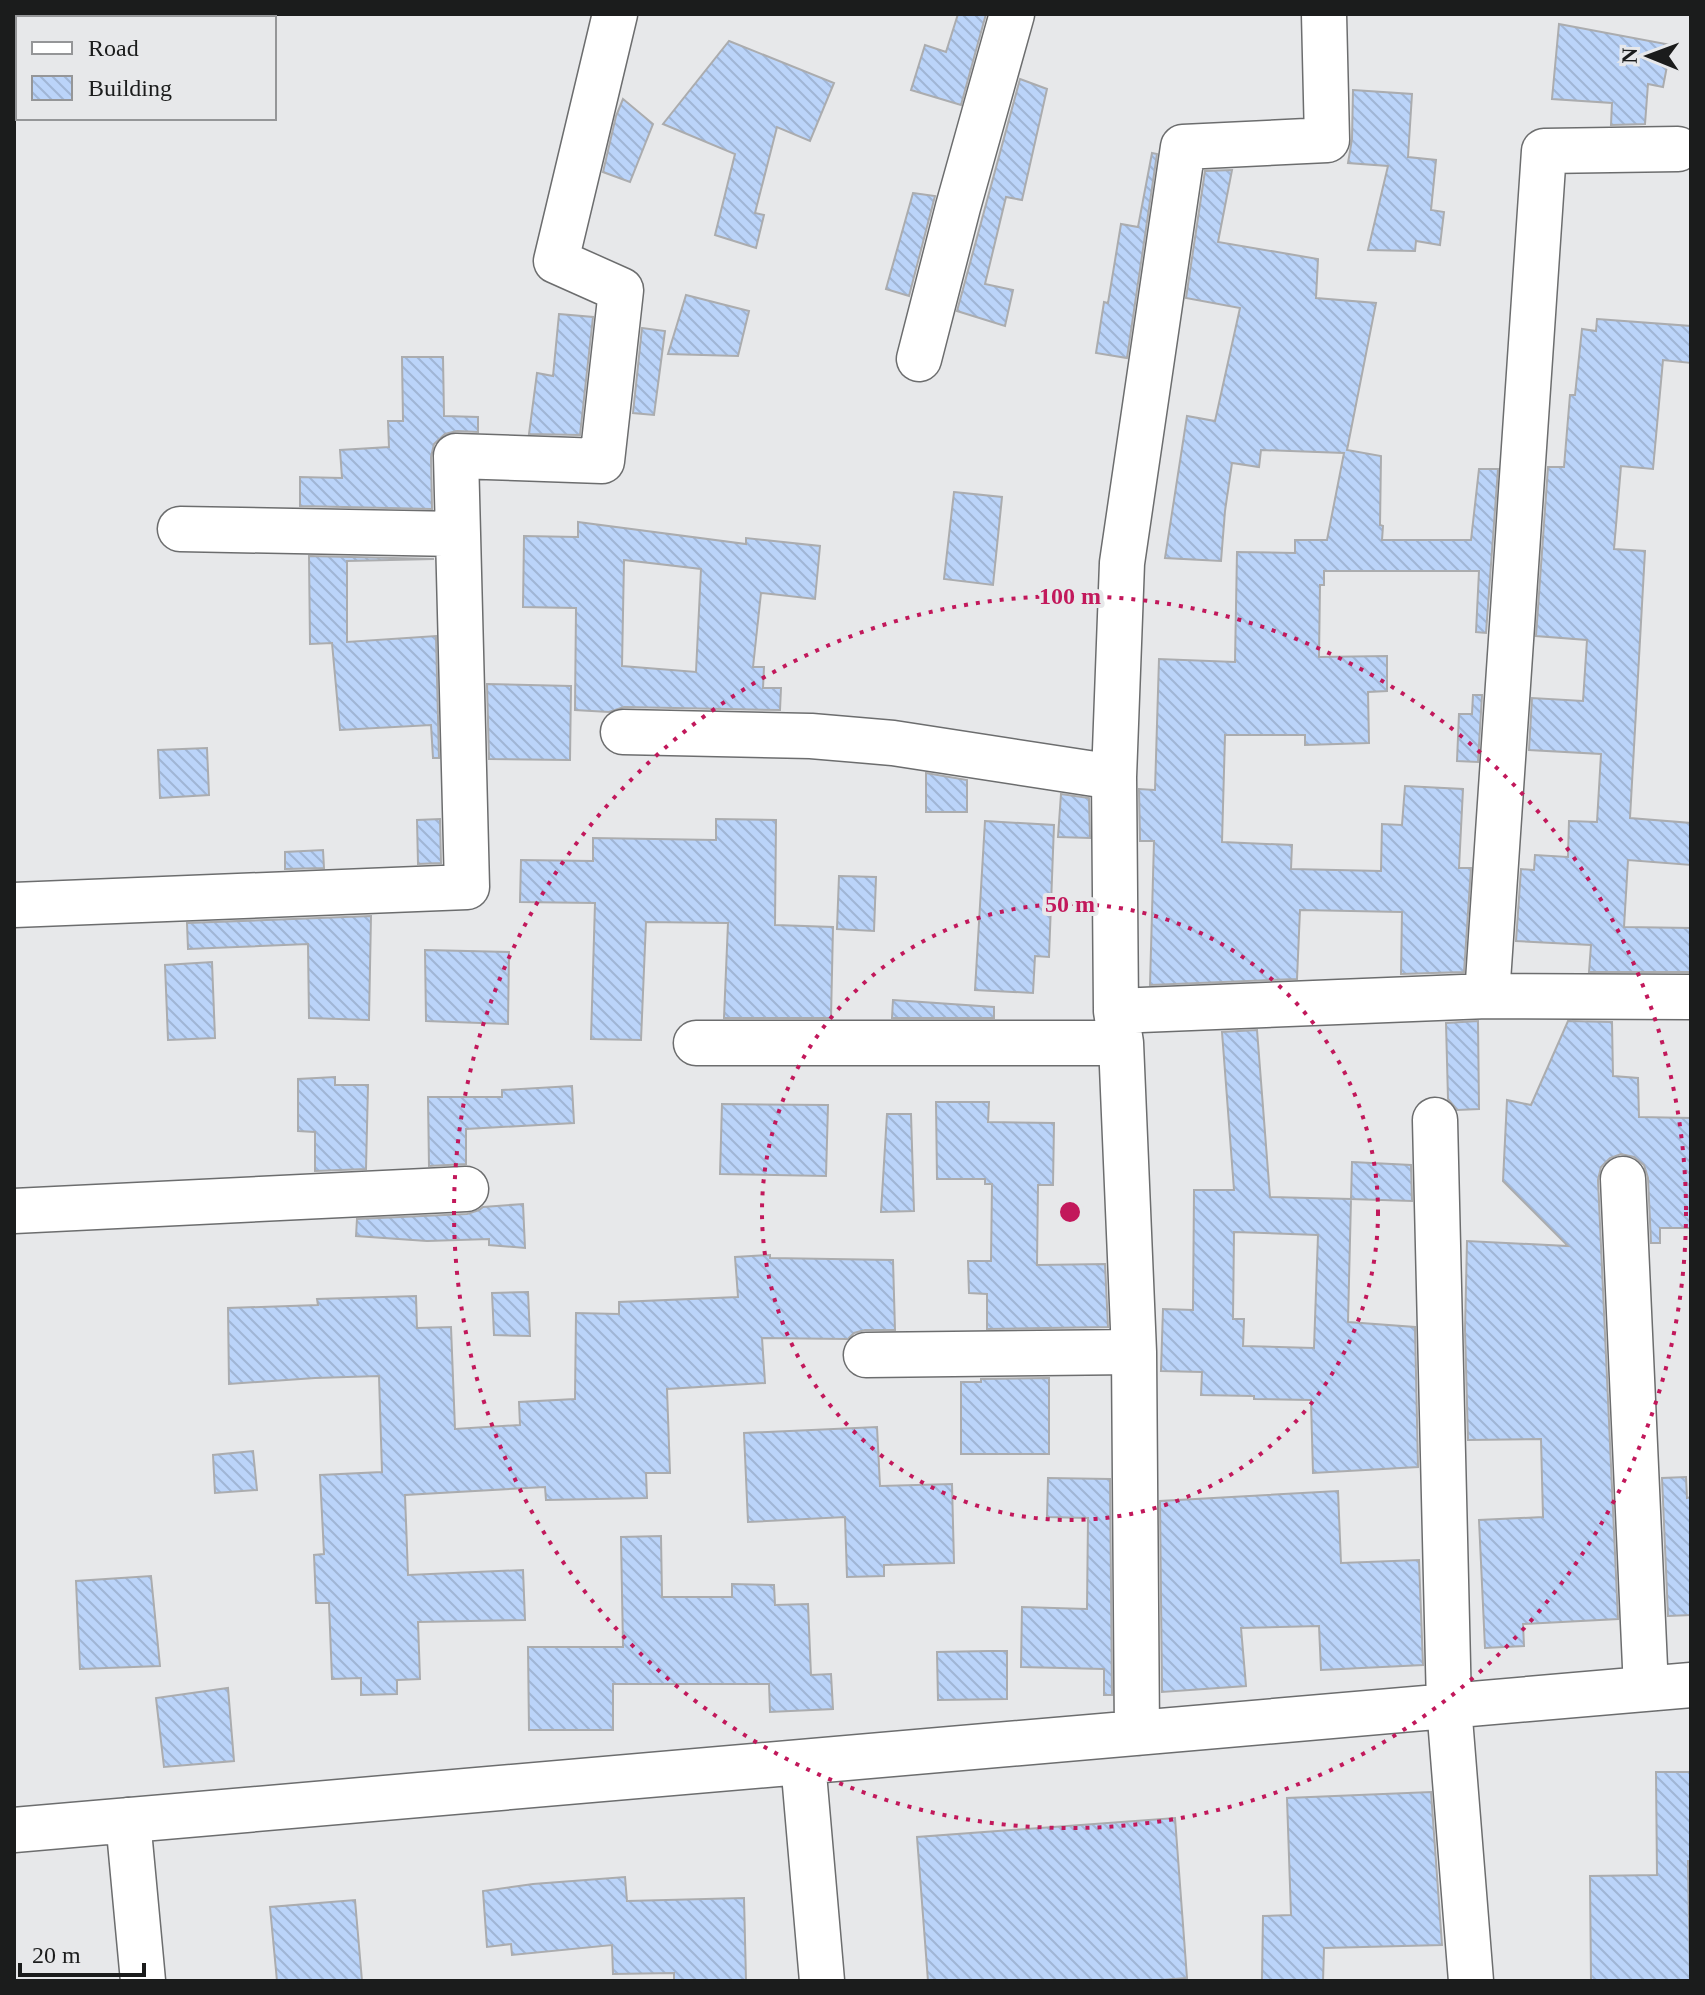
<svg xmlns="http://www.w3.org/2000/svg" width="1705" height="1995" font-family="'Times New Roman',serif">
  <style>
    .building { fill: url(#building-back-hatch); stroke: #abacae; stroke-width: 2; fill-rule: evenodd }
    .lines { fill: none; stroke-linecap: round; stroke-linejoin: round }
    .minor-casing { stroke: #6c6d6e; stroke-width: 47 }
    .minor { stroke: #fff; stroke-width: 44 }
    .ring { fill: none; stroke: #c2185b; stroke-width: 4; stroke-dasharray: 4 8 }
    .centre { fill: #c2185b; stroke: #e7e8ea; stroke-width: 4 }
    .ring-label { font-size: 24px; text-anchor: middle; font-weight: bold; fill: #c2185b; stroke: #e7e8ea; stroke-width: 8; stroke-linejoin: round; paint-order: stroke }
  </style>
  <defs>
    <pattern id="building-back-hatch" width="6" height="6" patternUnits="userSpaceOnUse" patternTransform="scale(2)"><rect width="6" height="6" fill="#bbd4f9"/><path d="M-1 5l2 2M0 0l6 6M5-1l2 2" fill="none" stroke="#a0b5d5"/></pattern>
  </defs>
  <rect width="100%" height="100%" fill="#e7e8ea"/>
  <path class="building" d="M958 14H986L961 105 911 90 925 45 946 52Z
    M1559 24 1671 45 1663 87 1648 84 1645 124 1611 125 1612 103 1552 99Z
    M729 41 834 83 810 141 777 127 755 213 764 215 756 248 715 235 735 154 663 124Z
    M1020 79 1047 89 1022 200 1006 197 985 284 1013 290 1005 326 957 311Z
    M1353 90 1412 94 1408 157 1436 160 1431 210 1444 212 1440 245 1416 241 1415 251 1368 250 1388 166 1348 163 1352 139Z
    M623 99 653 124 630 182 603 172 616 116Z
    M1152 153 1157 154 1127 358 1096 353 1104 302 1108 303 1121 224 1138 227Z
    M1232 170 1218 242 1318 259 1316 298 1376 303 1347 450 1381 456 1380 525 1383 526 1382 540H1471L1479 469H1498L1486 633 1476 632 1479 571H1324V585H1320L1319 657 1387 656V691L1368 692 1369 743 1305 745V735H1225L1222 842 1292 845 1291 869 1381 871 1382 824 1402 825 1405 786 1463 789 1459 868H1471L1464 972 1401 974 1402 912 1300 910 1297 979 1150 985 1154 841H1140L1139 789 1155 790 1159 659 1235 662 1237 552 1295 553V540H1327L1344 453 1261 450 1259 467 1232 463 1225 511 1221 561 1165 558 1187 416 1215 421 1240 308 1186 298 1205 171Z
    M913 193 935 196 909 296 886 289Z
    M686 295 749 311 738 356 668 354Z
    M559 314 593 317 580 435 529 434 537 373 553 376Z
    M1597 319 1691 326V363L1663 360 1653 469 1621 466 1614 549 1645 551 1630 818 1691 823V865L1628 860 1624 927 1691 928V972H1589L1591 945 1516 941 1521 869 1534 870 1535 855 1568 857 1569 821 1597 822 1601 754 1529 750 1532 698 1583 701 1587 640 1536 636 1548 467H1564L1570 395H1575L1582 329 1596 331Z
    M642 328 665 331 654 415 633 413Z
    M402 357H443L444 416 478 417V432L457 431 445 434 434 444 431 457 432 509 300 506V477L342 478 340 450 389 447 388 421H403Z
    M954 492 1002 497 993 585 944 579Z
    M578 522 746 544V538L820 546 815 599 761 593 753 667H764L763 688H781L780 710 624 707 609 712 575 710 576 608 523 607 524 536 578 537ZM624 560 701 569 696 672 622 666Z
    M309 556 434 559 347 561V642L436 636 439 758H433L431 725 340 730 332 643 310 644Z
    M487 684 571 686 570 760 489 759Z
    M1473 695H1482L1478 762 1457 761 1459 714H1472Z
    M207 748 209 795 160 798 158 750Z
    M926 773 967 780V812H926Z
    M1061 794 1089 798 1090 838 1058 837Z
    M440 819 441 863 418 864 417 820Z
    M716 819 776 820 775 925 833 927 831 1018H724L728 923 646 922 641 1040 591 1039 595 903 520 902 521 860 593 861V838L716 840Z
    M985 821 1054 825 1049 957 1035 956 1033 993 975 990Z
    M323 850 324 868 285 869V852Z
    M839 876 876 877 874 931 837 929Z
    M371 916 369 1020 309 1018 308 944 188 949 187 923Z
    M425 950 509 952 508 1024 426 1021Z
    M212 962 215 1038 168 1040 165 965Z
    M893 1000 994 1007V1018H892Z
    M1478 1021 1479 1109 1457 1110 1448 1099 1446 1023Z
    M1568 1021 1612 1022 1613 1076 1638 1078 1639 1117 1691 1118V1228H1660V1243H1651L1648 1178 1644 1165 1634 1157 1621 1154 1610 1158 1601 1167 1598 1180 1618 1619 1523 1624 1524 1646 1485 1648 1479 1520 1543 1517 1541 1439 1468 1440 1465 1330 1467 1241 1568 1246 1503 1181 1507 1100 1531 1105Z
    M1257 1030 1270 1197 1351 1199 1348 1322 1415 1327 1418 1467 1313 1473 1311 1400 1254 1399V1396L1201 1395 1202 1372 1161 1371 1163 1309 1193 1310 1194 1190H1234L1222 1032ZM1234 1232 1318 1235 1314 1348 1243 1346 1244 1319H1233Z
    M335 1077V1085H368L366 1169 315 1171V1132L298 1131V1079Z
    M572 1086 574 1123 466 1129V1164L429 1166 428 1097H502V1090Z
    M936 1102H989L988 1122 1054 1123 1053 1185H1038L1037 1265 1105 1264 1108 1327 987 1329V1294L969 1293 968 1261H991L992 1184H985V1179H937Z
    M722 1104 828 1105 826 1176 720 1174Z
    M887 1114H911L914 1211 881 1212Z
    M1352 1162 1411 1165 1412 1201 1351 1199Z
    M523 1204 525 1248 489 1245V1239L427 1241 356 1236 357 1219 467 1214 479 1210 483 1207Z
    M770 1255V1258L893 1260 895 1330H865L854 1333 848 1339 762 1338 765 1383 667 1389 670 1473H646L647 1498 546 1500 545 1487 405 1495 408 1575 523 1570 525 1620 418 1622 420 1679 397 1680V1694L361 1695V1678L332 1679 329 1603H316L314 1555 324 1554 320 1475 382 1472 379 1376 315 1378 229 1384 228 1308 318 1305 317 1299 416 1296 417 1328 451 1327 455 1429 520 1425 519 1402 575 1399 576 1313 619 1314V1302L738 1297 735 1257Z
    M528 1292 530 1336 494 1335 492 1293Z
    M1049 1378V1454H961V1382H981V1379Z
    M877 1427 880 1486 952 1484 954 1563 884 1565V1576L847 1577 845 1517 748 1522 744 1433Z
    M253 1451 257 1490 215 1493 213 1455Z
    M1686 1477 1687 1498 1691 1497V1615L1668 1616 1662 1478Z
    M1048 1478 1110 1479 1112 1695H1104V1669L1021 1667 1022 1607 1087 1609 1088 1518 1047 1517Z
    M1338 1491 1341 1563 1419 1560 1423 1665 1321 1670 1319 1626 1241 1628 1246 1686 1162 1692 1160 1501Z
    M661 1536 662 1597H732V1584L774 1585 775 1605 808 1604 811 1675 831 1674 833 1709 770 1712 769 1684H613V1730H529L528 1647H623L621 1537Z
    M151 1576 160 1666 80 1669 76 1581Z
    M989 1651H1007V1699L938 1700 937 1652Z
    M228 1688 234 1761 164 1767 156 1698Z
    M1656 1772H1691V1861H1688L1690 1981H1591L1590 1876 1657 1875Z
    M1431 1792 1442 1945 1324 1948 1323 1981H1262L1263 1916 1291 1915 1287 1798Z
    M1175 1818 1187 1978 1148 1981H928L917 1837Z
    M625 1877 627 1901 744 1898 746 1981H674V1973L613 1974 612 1945 512 1955 511 1944 487 1947 483 1891 533 1884Z
    M355 1900 362 1981H277L270 1907Z"/>
  <g class="lines">
    <defs>
      <path id="minor" d="M919 359 958 207 1012 14
        M180 529 457 534
        M623 732 811 736 893 743 1114 777
        M14 905 467 887 456 456 602 461 621 290 556 261 615 14
        M1487 996 1544 151 1678 149
        M1116 1011 1487 996 1691 997
        M696 1043H1121
        M1435 1120 1449 1706 1471 1981
        M1623 1179 1646 1689
        M14 1211 466 1189
        M866 1355 1134 1352
        M1137 1733 1134 1352 1121 1043 1116 1011 1114 777 1122 563 1183 147 1327 140 1324 14
        M803 1762 822 1981
        M128 1820 143 1981
        M14 1830 1691 1685"/>
    </defs>
    <use href="#minor" class="minor-casing"/>
    <use href="#minor" class="minor"/>
  </g>
  <g class="ring">
    <circle cx="1070" cy="1212" r="308"/>
    <circle cx="1070" cy="1212" r="616"/>
  </g>
  <circle cx="1070" cy="1212" r="12" class="centre"/>
  <g class="ring-label">
    <text x="1070" y="604">100 m</text>
    <text x="1070" y="912">50 m</text>
  </g>
  <rect width="1705" height="1995" fill="none" stroke="#1b1c1c" stroke-width="32"/>
  <rect x="16" y="16" width="260" height="104" fill="#e7e8ea" stroke="#959698" stroke-width="2"/>
  <rect x="32" y="42" width="40" height="12" fill="#ffffff" stroke="#959698" stroke-width="2"/>
  <text x="88" y="56" font-size="24" fill="#1b1c1c">Road</text>
  <rect x="32" y="76" width="40" height="24" fill="url(#building-back-hatch)" stroke="#959698" stroke-width="2"/>
  <text x="88" y="96" font-size="24" fill="#1b1c1c">Building</text>
  <g transform="translate(1649 56) rotate(271)" stroke="#e7e8ea" stroke-width="6" paint-order="stroke">
  <path d="M0-6L14 30L0 20L-14 30Z" fill="#1b1c1c"/>
  <text y="-12" font-size="22" font-weight="bold" text-anchor="middle" fill="#1b1c1c">N</text>
  </g>
  <path d="M20 1963v12h124v-12" fill="none" stroke="#1b1c1c" stroke-width="4"/>
  <text x="32" y="1963" font-size="24" fill="#1b1c1c" stroke="#e7e8ea" stroke-width="6" paint-order="stroke">20 m</text>
</svg>
